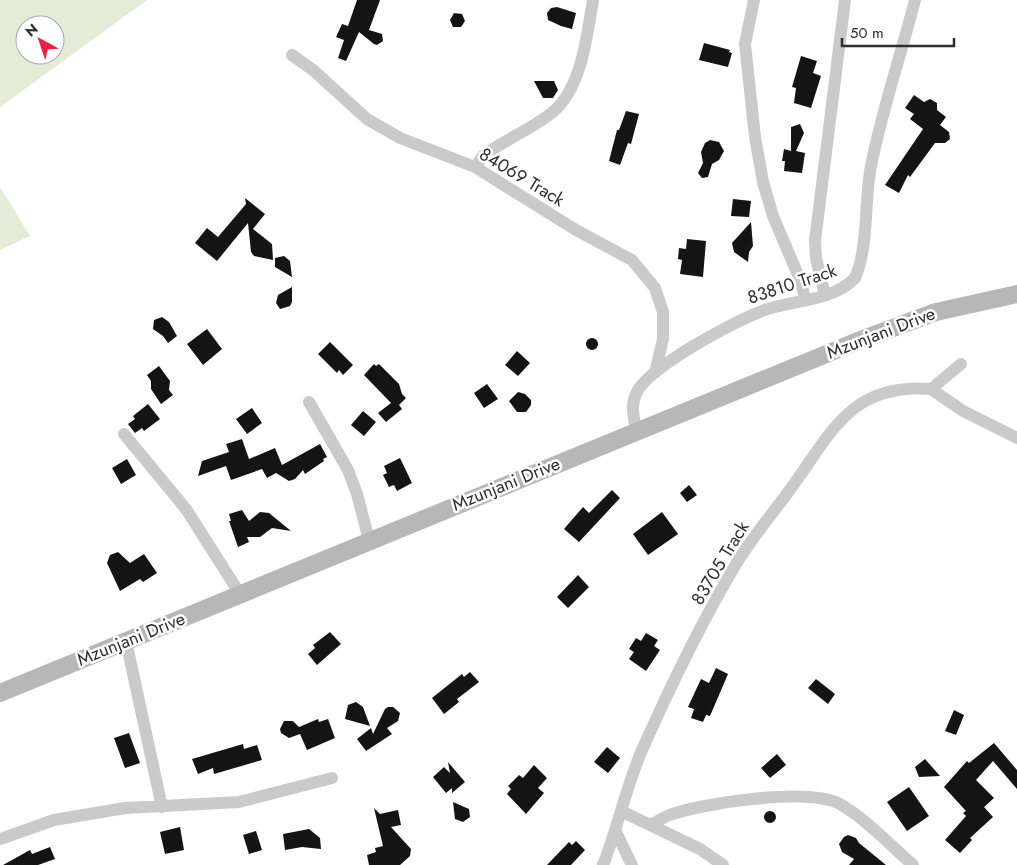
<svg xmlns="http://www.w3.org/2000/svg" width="1017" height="865" font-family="Jost,sans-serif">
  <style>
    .green { fill: #e4ecd8; fill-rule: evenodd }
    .building { fill: #141414 }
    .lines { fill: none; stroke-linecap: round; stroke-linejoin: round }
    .minor { stroke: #cacaca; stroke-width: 12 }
    .secondary { stroke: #b7b7b7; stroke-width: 18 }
    .labels { text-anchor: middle; stroke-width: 5; stroke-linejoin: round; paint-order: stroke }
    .street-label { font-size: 18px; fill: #2d2d2d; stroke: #fff }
  </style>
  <rect width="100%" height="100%" fill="#fff"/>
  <path class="green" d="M0 0H147L0 107ZM25 25H55V55H25Z
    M0 187 30 236 0 250Z"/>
  <path class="building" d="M357 0H380L369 30 382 34 383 41 377 45 374 44 359 32 346 61 338 58 344 40 336 37 342 24 348 26Z
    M557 7 576 13 572 29 561 26 548 20 547 13 551 8Z
    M454 13 462 14 465 21 461 27H453L450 20Z
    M704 43 730 50 729 52 732 53 728 67 699 60Z
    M801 56 817 61 813 73 821 76 811 108 794 103 796 88 792 87Z
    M534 81H554L558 90 553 98H543Z
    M914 95 924 102 930 99 937 103V110L946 117 940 125 949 132 950 139 945 143H935L910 177 908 175 899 193 885 185 923 129 910 119 914 114 905 108Z
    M626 111 639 114 631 144 628 143 620 165 609 161 617 130H619Z
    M800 124 804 133 796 151 805 153 802 173 784 171 785 161H782L784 149 791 151V127Z
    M710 140 719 142 724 151 719 160 712 164 708 177 702 178 698 173 703 163 701 152 705 143Z
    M245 198 265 214 253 229 272 244 273 260 254 256 251 252 248 223 217 261 195 243 207 228 218 237 246 204Z
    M733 199 751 201 749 217 731 216Z
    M751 222 753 246 749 252 748 262 734 252 732 243Z
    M687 239 706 241 703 277 680 274 682 260 678 259 679 248 686 249Z
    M284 256 290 261 292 277 275 267V258Z
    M292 287V302L290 306 280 309 276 303 278 295Z
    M162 317 169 322 177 336 168 343 163 336 153 329 154 320Z
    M207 329 222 349 203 365 187 344Z
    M586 344a6 6 0 1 1 12 0a6 6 0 1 1-12 0Z
    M330 342 353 365 343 375 339 370 337 373 318 354Z
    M517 351 530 363 518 376 505 365Z
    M374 364 376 366 379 364 399 384 402 394 406 398 399 405 402 409 386 422 378 413 391 403 364 375Z
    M159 366 170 381 169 390 173 395 161 404 151 389V381L147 375Z
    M487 384 498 399 484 408 474 393Z
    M518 392 525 394 531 400V405L526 412H517L509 401Z
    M148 404 160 419 144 431 142 428 135 433 128 424 135 419 133 416Z
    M252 408 262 423 247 434 236 419Z
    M363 411 376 422 364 436 351 425Z
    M242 439 249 459 275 448 282 465 320 444 327 457 323 459 324 461 305 474 303 470 295 479 289 481 276 473 267 478 262 469 231 480 226 466 198 476 202 461 229 452 226 444Z
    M400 458 412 483 397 491 394 485 389 487 383 475 387 473 384 466Z
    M127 459 136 475 121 484 112 468Z
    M689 485 697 495 687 502 680 493Z
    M612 490 620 498 579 542 564 529 583 507 589 513Z
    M242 510 249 521 260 512 269 513 291 531 272 528 260 537H247L249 542 238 547 229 521H231L229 514Z
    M662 512 678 534 648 555 633 534Z
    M118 552 130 563 144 554 157 573 143 582 140 579 120 591 107 563 110 555Z
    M578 575 589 587 568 608 557 597Z
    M330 632 341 644 317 665 308 654 315 648 313 645Z
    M646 633 658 640 654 646 660 650 646 671 629 659 634 652 629 649 636 638 641 641Z
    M716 668 728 674 710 716 706 715 703 722 691 718 694 709 688 707 701 679 709 683Z
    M470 672 479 682 457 699 459 702 444 714 432 698 462 674 464 677Z
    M816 679 835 694 828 704 808 688Z
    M356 702 363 707 370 726 345 719 348 705Z
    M388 707H393L400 713 398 721 387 728 392 734 366 751 357 739 371 728 373 734 385 709Z
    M954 710 964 715 956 735 945 731Z
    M318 719 319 722 328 719 335 738 307 750 300 734 289 738 281 733 280 729 284 721H293L299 727Z
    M129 733 140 763 125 768 114 738Z
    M994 743 1017 770V789L993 761 976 780 994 798 984 807 993 817 970 838 972 840 960 853 945 840 966 816 963 813 966 811 944 787 967 761 969 763Z
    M243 744 244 749 257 745 262 760 214 774 213 768 198 774 192 759Z
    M607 747 620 758 608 773 594 762Z
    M777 754 786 765 770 778 761 768Z
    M925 759 940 776 919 777 915 767Z
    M448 762 465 782 452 793V788L446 793 433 777 444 767 450 773Z
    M534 765 547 778 538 788 544 793 526 814 507 794 511 789 508 786 519 775 523 778Z
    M909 787 929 816 907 831 887 802Z
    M453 802 469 809 470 817 463 822 455 819Z
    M374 808 380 814 398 810 401 825 391 827 411 849 410 856 400 865H369L367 855 376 852 375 848 383 846Z
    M764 817a6 6 0 1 1 12 0a6 6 0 1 1-12 0Z
    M180 827 184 850 165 854 160 832Z
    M309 829 320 838 321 849 302 847 285 850 283 834Z
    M256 831 262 850 249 854 243 835Z
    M848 835 856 838 859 843 886 865H849L854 859 842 852 839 844 844 837Z
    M576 841 585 850 571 865H547L569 842 572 845Z
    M50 847 55 859 38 865H3L30 850 32 854Z"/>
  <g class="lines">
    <path class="minor" d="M754 0 745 44 755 137 763 182 773 216 801 282 805 299
      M292 55 313 70 367 119 400 138 475 167 576 230 632 260 655 288 663 312V339L655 373
      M475 167 483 156C505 139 533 129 554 111 582 86 587 35 593 0
      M825 295 816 258 815 241 845 0
      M931 389 963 411 1017 438
      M309 402 348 470 357 494 369 540
      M637 432C634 419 630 407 636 394 647 367 734 322 762 311 791 300 832 302 855 278 869 246 864 201 871 166 882 110 901 55 915 0
      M124 434 186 509 240 594
      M126 641 162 807
      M623 812 700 849 723 865
      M651 825C656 822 661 819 667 816 700 803 809 787 840 804 866 819 890 845 913 865
      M616 832 632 865
      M0 839 54 820 125 808 239 802 332 778
      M603 865C618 827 626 787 642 750 670 687 701 623 736 564 753 536 775 511 794 484 815 456 832 422 862 403 883 390 906 387 931 389L961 364"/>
    <path class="secondary" d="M0 693 858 341 936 312 1017 294"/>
  </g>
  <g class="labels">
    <g class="street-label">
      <text transform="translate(522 177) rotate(31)" y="6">84069 Track</text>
      <text transform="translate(792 284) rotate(-18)" y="6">83810 Track</text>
      <text transform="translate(881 333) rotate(-21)" y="6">Mzunjani Drive</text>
      <text transform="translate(506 484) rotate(-22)" y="6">Mzunjani Drive</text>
      <text transform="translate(720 563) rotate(-59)" y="6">83705 Track</text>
      <text transform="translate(131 639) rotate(-22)" y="6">Mzunjani Drive</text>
    </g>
  </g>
  <g transform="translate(40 40) rotate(320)"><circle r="24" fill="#ffffff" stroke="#ababab"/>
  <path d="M0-4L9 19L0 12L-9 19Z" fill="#f61c3d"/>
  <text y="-8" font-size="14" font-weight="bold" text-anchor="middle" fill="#2d2d2d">N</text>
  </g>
  <path d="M842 38v8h112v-8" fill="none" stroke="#2d2d2d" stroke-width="2.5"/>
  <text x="850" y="38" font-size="15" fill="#2d2d2d" stroke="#ffffff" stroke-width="4" paint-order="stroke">50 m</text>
</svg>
